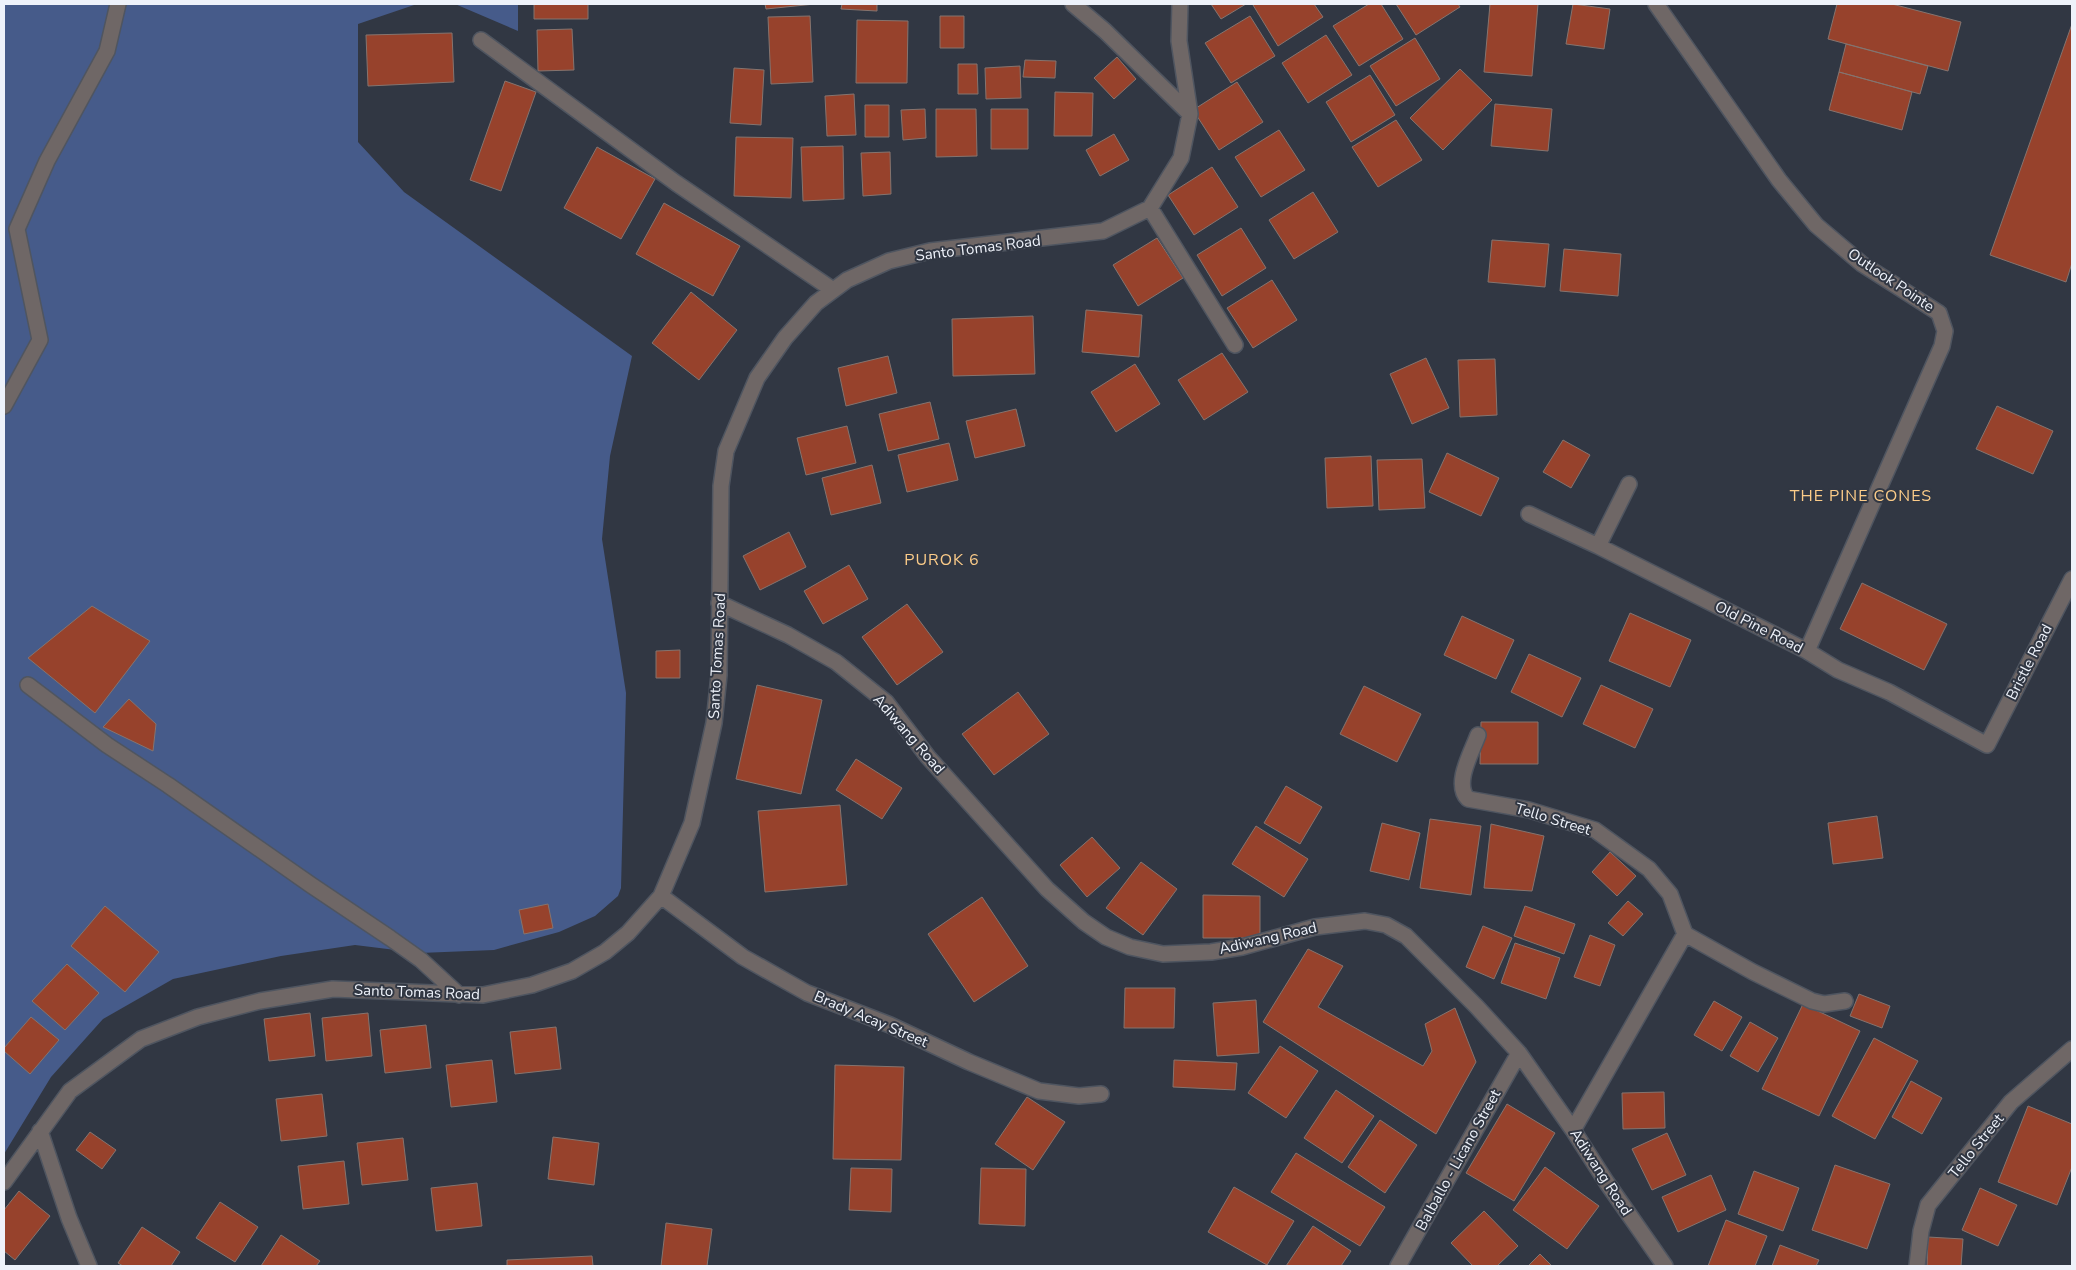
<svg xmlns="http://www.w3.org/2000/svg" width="2076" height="1270" font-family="'Nunito Sans',sans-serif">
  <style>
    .green { fill: #465b8a }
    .building { fill: #97422c; stroke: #85746f }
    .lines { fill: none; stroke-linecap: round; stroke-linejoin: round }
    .minor-casing { stroke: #4f5560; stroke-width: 18 }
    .minor { stroke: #6f6766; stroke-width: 15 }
    .labels { text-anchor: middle; stroke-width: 4; stroke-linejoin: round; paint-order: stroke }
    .street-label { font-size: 15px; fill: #eef2fa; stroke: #313743 }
    .neighbourhood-label { font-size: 16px; letter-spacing: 1px; fill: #fccc89; stroke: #313743 }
  </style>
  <rect width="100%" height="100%" fill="#313743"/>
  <path class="green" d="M4 4H417L358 24V142L404 192 632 356 610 456 602 539 626 693 621 888 618 896 595 916 559 932 494 950 420 953 355 945 281 956 173 979 103 1019 51 1077 4 1154Z
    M455 4H518V31Z"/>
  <path class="building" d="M534 4H588V19H534Z
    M765 4H815L766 9Z
    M842 4H877V11L841 9Z
    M1211 4H1246L1221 19Z
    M1256 4H1314L1323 17 1278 46 1253 5Z
    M1369 4H1381L1403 39 1359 66 1333 26Z
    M1396 4H1458L1460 7 1416 35Z
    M1490 4H1538L1532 76 1484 72Z
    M1573 4 1610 9 1604 49 1566 44Z
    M1837 4H1892L1961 22 1948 71 1828 39Z
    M810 16 813 82 771 84 768 17Z
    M940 16H964V48H940Z
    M1250 16 1275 56 1231 83 1205 43Z
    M857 20 908 21 907 83H856Z
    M2072 24V263L2066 282 1990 255Z
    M572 29 574 70 538 71 537 30Z
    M452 33 454 82 368 86 366 35Z
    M1326 35 1352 75 1308 103 1282 63Z
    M1415 38 1440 79 1396 106 1370 66Z
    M1846 44 1928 66 1920 94 1839 72Z
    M1117 57 1136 79 1114 99 1094 78Z
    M1025 60 1056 61 1055 78 1023 77Z
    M958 64H977L978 94H958Z
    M1020 66 1021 98 986 99 985 68Z
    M734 68 764 70 761 125 730 123Z
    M1460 69 1492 100 1443 150 1410 118Z
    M1839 72 1912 92 1902 130 1829 110Z
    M1370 75 1395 115 1351 142 1326 102Z
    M505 81 536 92 501 191 470 180Z
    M1237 82 1263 122 1219 150 1193 110Z
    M1055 92 1093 93 1092 136H1054Z
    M854 94 856 135 827 136 825 96Z
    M1495 104 1552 109 1548 151 1491 146Z
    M865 105H889V137H865Z
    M925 109 926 138 903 140 901 110Z
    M936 109H976L977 156 936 157Z
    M991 109H1028V149H991Z
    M1396 120 1422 160 1378 187 1352 147Z
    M1279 130 1305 170 1261 197 1235 157Z
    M1114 134 1129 160 1100 176 1086 150Z
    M736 137 793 138 791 198 734 196Z
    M843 146 844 199 803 201 801 147Z
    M597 147 655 179 621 239 564 208Z
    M890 152 891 194 863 196 861 153Z
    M1212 167 1238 207 1194 235 1168 195Z
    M1313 192 1338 232 1294 259 1269 220Z
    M664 203 740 246 713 296 636 254Z
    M1241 228 1266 268 1222 296 1197 255Z
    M1157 238 1183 278 1138 306 1113 265Z
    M1492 240 1549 244 1545 287 1488 282Z
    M1564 249 1621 254 1618 296 1560 291Z
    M1272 280 1297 320 1253 348 1227 308Z
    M691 292 737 330 699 380 652 343Z
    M1086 310 1142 315 1139 357 1082 352Z
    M1033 316 1035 374 953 376 952 319Z
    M1222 353 1248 392 1204 420 1178 380Z
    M888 356 897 393 846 406 838 368Z
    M1426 358 1449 408 1412 424 1390 374Z
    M1495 359 1497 415 1460 417 1458 360Z
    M1135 364 1160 404 1116 432 1091 392Z
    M930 402 939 439 888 451 879 414Z
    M1997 406 2053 431 2033 474 1976 449Z
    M1016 409 1025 446 975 458 966 421Z
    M847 426 856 463 806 475 797 438Z
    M1563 440 1590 455 1571 488 1543 472Z
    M949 443 958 480 907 492 898 455Z
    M1447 453 1499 478 1481 516 1429 492Z
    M1371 456 1373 506 1327 508 1325 458Z
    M1422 459 1425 508 1379 510 1377 460Z
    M872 465 881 503 831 515 822 478Z
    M789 532 806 567 760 590 743 556Z
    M849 565 868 599 823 624 804 591Z
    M1862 583 1947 624 1924 670 1840 629Z
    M907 604 943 652 897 685 862 637Z
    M92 606 150 641 95 713 28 658Z
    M1630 613 1691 640 1670 687 1609 661Z
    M1462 616 1514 640 1496 679 1444 655Z
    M680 650V678H656V651Z
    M1529 654 1581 678 1562 717 1511 692Z
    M757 685 822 700 801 794 736 779Z
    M1601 685 1653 709 1635 748 1583 724Z
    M1364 686 1421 714 1397 762 1340 734Z
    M1018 692 1049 734 994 775 962 734Z
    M129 699 156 724 153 751 103 727Z
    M1481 722H1538V764H1480Z
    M856 759 902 788 882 819 836 790Z
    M1286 786 1322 807 1300 844 1264 823Z
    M840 805 847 885 765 892 758 811Z
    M1877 816 1883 858 1833 864 1828 823Z
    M1430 819 1481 826 1471 895 1420 888Z
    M1382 823 1420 833 1409 880 1370 871Z
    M1491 824 1544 836 1532 891 1484 888Z
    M1256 826 1308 859 1284 897 1232 864Z
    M1092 837 1120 868 1087 897 1060 865Z
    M1610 852 1636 876 1617 896 1592 872Z
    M1141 862 1177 889 1143 935 1106 908Z
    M1203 895 1260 896V938H1203Z
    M982 897 1028 966 974 1002 928 934Z
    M1628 901 1643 914 1623 936 1608 923Z
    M548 904 553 928 524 934 519 910Z
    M105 906 159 952 125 992 71 946Z
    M1525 906 1575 924 1564 954 1514 936Z
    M1483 926 1512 938 1494 979 1466 967Z
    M1590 935 1615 945 1600 986 1574 977Z
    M1515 943 1560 958 1546 999 1501 983Z
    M1308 949 1343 966 1318 1007 1423 1066 1432 1051 1425 1024 1455 1008 1476 1062 1436 1134 1263 1022Z
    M67 964 99 993 65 1030 32 1001Z
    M1125 988H1175L1174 1028H1124Z
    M1859 994 1890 1006 1882 1028 1850 1016Z
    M1256 1000 1259 1053 1217 1056 1213 1003Z
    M1714 1001 1742 1017 1722 1051 1694 1035Z
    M1803 1004 1860 1031 1819 1116 1762 1089Z
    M310 1013 315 1056 269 1061 264 1019Z
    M368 1013 372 1056 326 1061 322 1018Z
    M31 1017 59 1040 30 1074 4 1051V1048Z
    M1750 1022 1778 1038 1758 1072 1730 1056Z
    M426 1025 431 1068 385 1073 380 1030Z
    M556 1027 561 1069 515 1074 510 1032Z
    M1874 1038 1918 1061 1875 1139 1832 1116Z
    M1280 1046 1318 1071 1286 1118 1248 1093Z
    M492 1060 497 1102 451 1107 446 1065Z
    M1174 1060 1237 1063 1235 1090 1173 1087Z
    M835 1065 904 1067 901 1160 833 1159Z
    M1911 1081 1942 1098 1922 1134 1892 1117Z
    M1336 1090 1374 1116 1342 1163 1304 1138Z
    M1664 1092 1665 1128 1623 1129 1622 1093Z
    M322 1094 327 1136 281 1141 276 1099Z
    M1027 1097 1065 1122 1033 1170 995 1144Z
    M1507 1104 1555 1133 1514 1201 1466 1173Z
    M2028 1106 2072 1124V1167L2057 1205 1998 1182Z
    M1380 1120 1417 1145 1385 1193 1348 1167Z
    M90 1132 116 1150 102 1169 76 1150Z
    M1667 1133 1686 1175 1652 1190 1632 1149Z
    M553 1137 599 1143 594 1185 548 1179Z
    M403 1138 408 1180 362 1185 357 1143Z
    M1296 1153 1385 1207 1360 1246 1271 1192Z
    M344 1161 349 1204 303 1209 298 1166Z
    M1835 1165 1890 1184 1867 1249 1812 1230Z
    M1545 1167 1599 1206 1567 1249 1513 1210Z
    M851 1168 892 1169 891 1212 849 1210Z
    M981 1168 1026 1169 1025 1226 979 1224Z
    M1754 1171 1799 1188 1783 1231 1738 1214Z
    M1711 1175 1726 1210 1678 1232 1662 1197Z
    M477 1183 482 1226 436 1231 431 1188Z
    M1234 1187 1294 1221 1267 1265 1208 1232Z
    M1980 1188 2017 1205 1998 1246 1962 1230Z
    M19 1191 50 1216 15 1260 4 1251V1210Z
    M220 1202 258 1227 235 1262 196 1238Z
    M1484 1211 1518 1246 1497 1266H1473L1451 1243Z
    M1726 1220 1767 1236 1755 1266H1708Z
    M666 1223 712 1229 707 1266H661Z
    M1313 1226 1351 1251 1341 1266H1286Z
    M142 1227 180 1252 171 1266H123L118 1263Z
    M281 1235 320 1261 316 1266H261Z
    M1928 1237 1963 1239 1961 1266H1927Z
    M1780 1245 1819 1260 1816 1266H1772Z
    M1540 1254 1552 1266H1528Z
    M592 1256 593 1266H507V1260Z"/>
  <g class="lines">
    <defs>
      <path id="minor" d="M1073 4 1105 31 1190 114
        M1656 4 1779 180 1816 225 1862 264 1939 313 1945 331 1942 346 1807 651
        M481 40 676 183 833 290
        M1150 208 1235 345
        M4 406 40 340 17 229 47 161 107 51 118 4
        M1529 514 1598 546 1807 651 1838 670 1889 692 1987 745 2072 579
        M1598 546 1629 484
        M719 603 788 635 836 662 886 702 928 757 1047 889 1084 922 1106 937 1130 947 1163 954 1211 952 1242 947 1315 927 1365 921 1386 925 1406 936 1477 1007 1519 1053 1573 1130 1607 1183 1665 1266
        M28 685 107 745 168 785 311 885 390 938 421 960 459 995
        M1478 735C1472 752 1453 784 1468 799L1529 810 1595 830 1649 869 1670 894 1685 934 1573 1130
        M661 896 743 957 807 993 890 1025 969 1062 1039 1091 1079 1096 1101 1094
        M1685 934 1753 972 1812 1001 1824 1004 1845 1001
        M40 1131 69 1218 89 1266
        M4 1182 70 1091 141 1039 198 1017 260 1001 333 989 483 995 532 985 572 971 605 952 628 933 661 896 692 823 714 723 719 675 721 486 726 451 757 378 785 338 816 303 847 280 889 261 930 251 1103 231 1150 208 1181 158 1190 114 1179 41 1180 4
        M1398 1266 1519 1053
        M1917 1266 1921 1231 1928 1205 2011 1102 2072 1049"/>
    </defs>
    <use href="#minor" class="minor-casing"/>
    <use href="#minor" class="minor"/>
  </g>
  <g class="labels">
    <g class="street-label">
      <text transform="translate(978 248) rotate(-7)" y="5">Santo Tomas Road</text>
      <text transform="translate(1891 280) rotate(34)" y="5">Outlook Pointe</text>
      <text transform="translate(1759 627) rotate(27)" y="5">Old Pine Road</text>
      <text transform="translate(717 656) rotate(-87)" y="5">Santo Tomas Road</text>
      <text transform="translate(2029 662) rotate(-63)" y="5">Bristle Road</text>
      <text transform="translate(909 734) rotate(49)" y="5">Adiwang Road</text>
      <text transform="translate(1553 819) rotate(17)" y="5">Tello Street</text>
      <text transform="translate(1268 938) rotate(-13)" y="5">Adiwang Road</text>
      <text transform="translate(417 992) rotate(2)" y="5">Santo Tomas Road</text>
      <text transform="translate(871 1019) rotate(23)" y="5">Brady Acay Street</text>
      <text transform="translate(1976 1146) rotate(-51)" y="5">Tello Street</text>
      <text transform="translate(1458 1160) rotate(-61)" y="5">Balballo - Licano Street</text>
      <text transform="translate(1601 1172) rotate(57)" y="5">Adiwang Road</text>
    </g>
    <g class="neighbourhood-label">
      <text x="1861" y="501">THE PINE CONES</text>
      <text x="942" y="565">PUROK 6</text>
    </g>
  </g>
  <rect width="2076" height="1270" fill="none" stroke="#eef2fa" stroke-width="10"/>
</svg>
